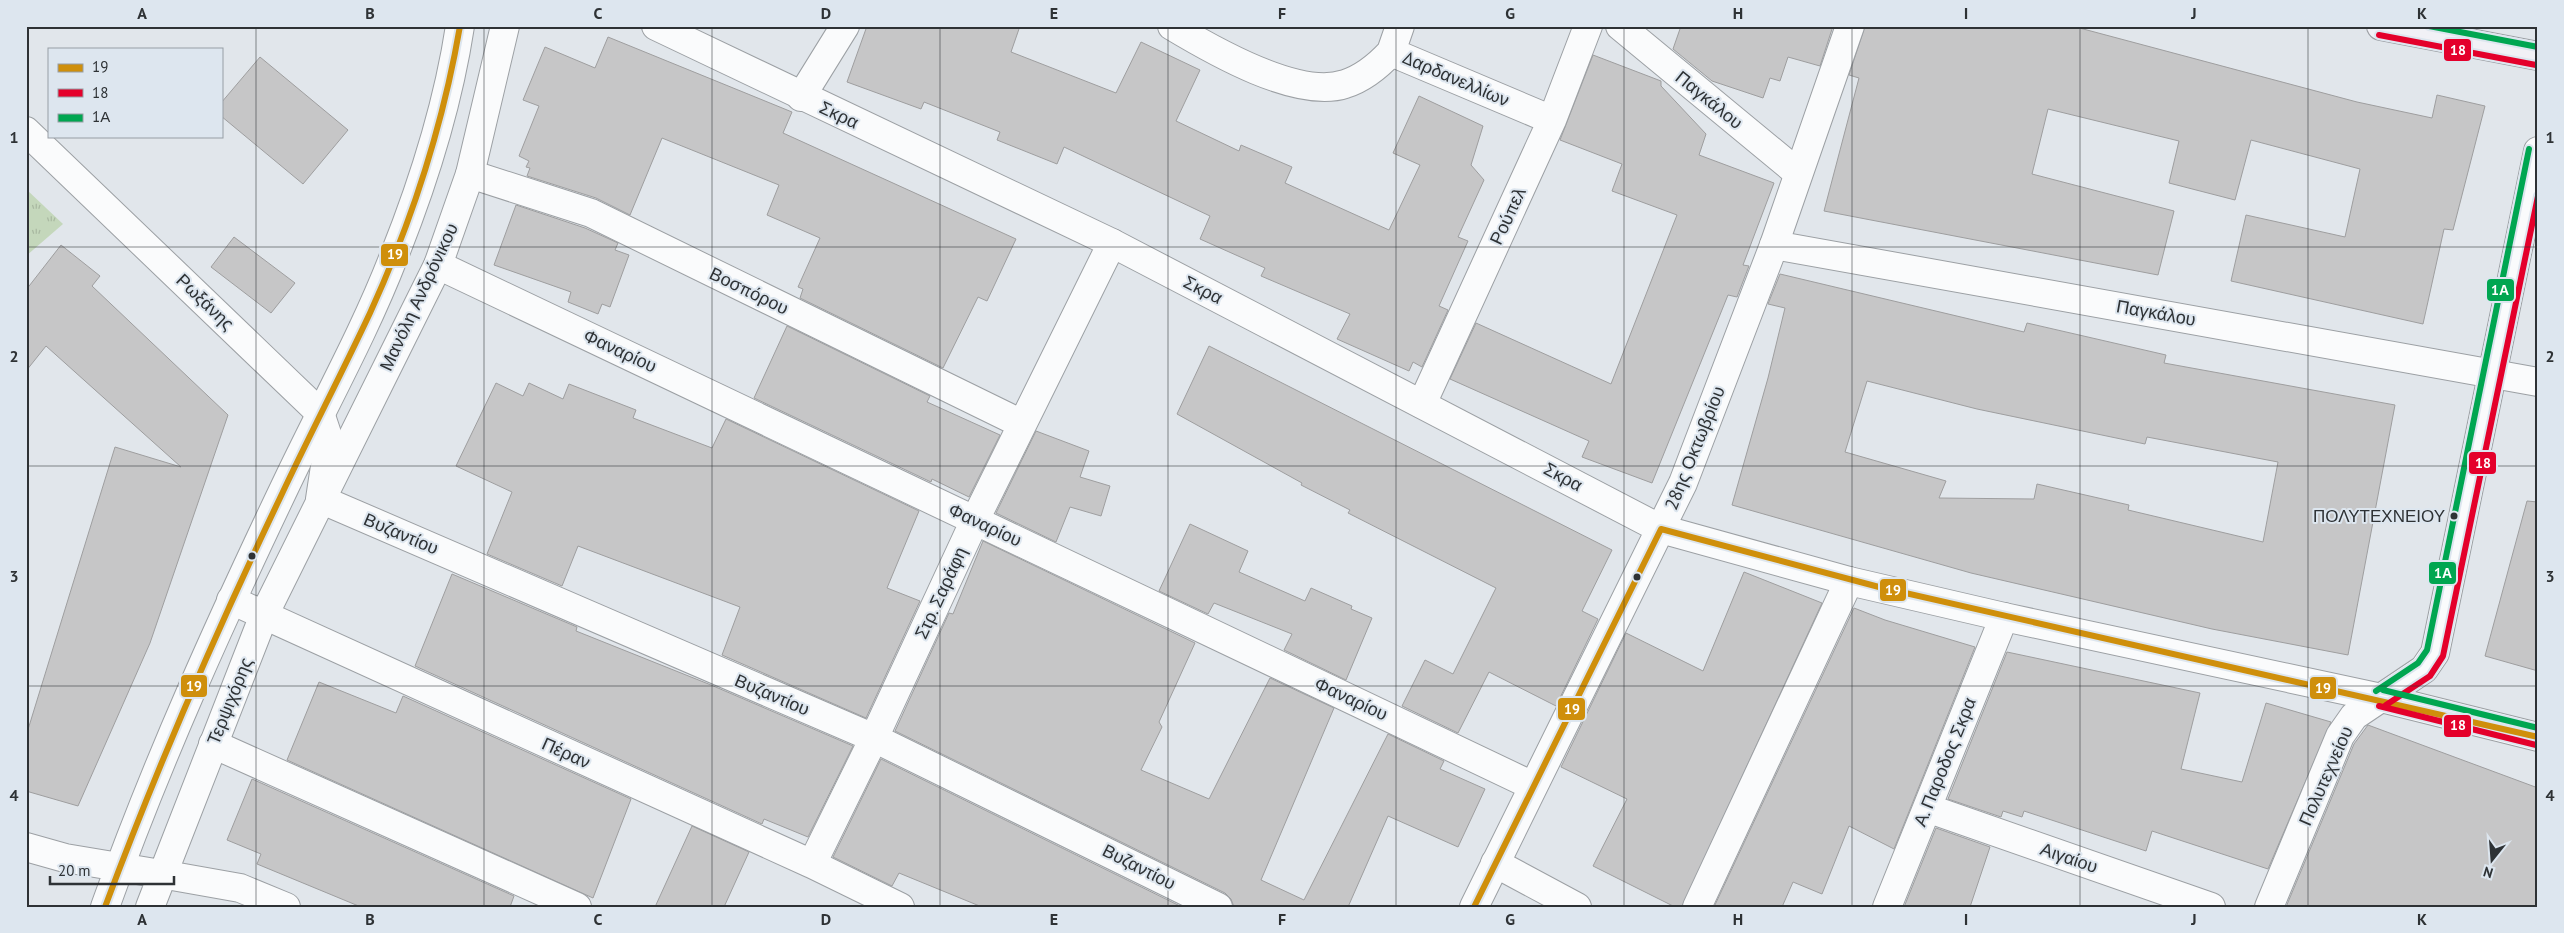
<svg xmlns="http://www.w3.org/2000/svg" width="2564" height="933" font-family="'PT Sans',sans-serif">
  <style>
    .grass { fill: url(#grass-tufts) }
    .building { fill: #c6c6c7; stroke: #9e9e9f; fill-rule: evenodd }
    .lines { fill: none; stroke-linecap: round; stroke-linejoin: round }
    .minor-casing { stroke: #9ca0a4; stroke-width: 30 }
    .tertiary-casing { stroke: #9ca0a4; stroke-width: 30 }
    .secondary-casing { stroke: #9ca0a4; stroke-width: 30 }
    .minor { stroke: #fafbfc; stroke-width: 28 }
    .tertiary { stroke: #fafbfc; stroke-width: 28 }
    .secondary { stroke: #f1f1f6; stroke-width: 28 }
    .bus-1-casing { stroke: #dde6ef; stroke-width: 10 }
    .bus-2-casing { stroke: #dde6ef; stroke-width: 10 }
    .bus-3-casing { stroke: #dde6ef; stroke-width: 10 }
    .bus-1 { stroke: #cf8f0b; stroke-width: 6 }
    .bus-2 { stroke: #e4002b; stroke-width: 6 }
    .bus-3 { stroke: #00a651; stroke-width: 6 }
    .grid { fill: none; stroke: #2e3235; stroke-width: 1; stroke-opacity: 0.55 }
    .bus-dot { fill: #2e3235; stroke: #dde6ef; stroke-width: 2 }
    .labels { text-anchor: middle; stroke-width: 4; stroke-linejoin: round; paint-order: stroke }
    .bus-label { font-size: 17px; fill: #2e3235; stroke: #dde6ef; text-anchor: end }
    .street-label { font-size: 18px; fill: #2e3235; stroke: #dde6ef }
    .line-badge { stroke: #dde6ef; stroke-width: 2 }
    .badge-label { font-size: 14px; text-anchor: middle; font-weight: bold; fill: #fff }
    .neatline { fill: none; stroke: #2e3235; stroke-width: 2 }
    .grid-label { font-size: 16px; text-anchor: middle; font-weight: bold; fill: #2e3235 }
  </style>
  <defs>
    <pattern id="grass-tufts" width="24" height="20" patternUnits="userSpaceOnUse" patternTransform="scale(1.25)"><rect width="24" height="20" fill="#c4d7bb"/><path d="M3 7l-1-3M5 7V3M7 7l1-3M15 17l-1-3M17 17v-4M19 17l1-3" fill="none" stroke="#a9b9a1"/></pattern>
  </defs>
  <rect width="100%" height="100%" fill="#e1e6eb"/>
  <path class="grass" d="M26 189 63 224 26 256Z"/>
  <path class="building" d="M867 26H1020L1011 52 1116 93 1141 42 1200 70 1176 121 1239 151 1241 145 1292 167 1285 183 1389 230 1420 165 1393 153 1419 96 1483 126 1471 165 1484 180 1458 237 1468 241 1439 306 1448 310 1422 367 1413 362 1409 371 1337 339 1350 314 1261 276 1265 268 1200 239 1210 216 1064 147 1057 164 997 140 1000 132 924 102 921 109 847 82Z
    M1681 26H1833L1820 66 1788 57 1780 81 1770 78 1763 98 1712 81 1673 49Z
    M1865 26H2072L2357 102 2432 118 2437 95 2485 106 2453 230 2444 229 2423 324 2231 281 2246 215 2345 237 2360 169 2251 140 2235 200 2169 183 2179 141 2048 109 2032 174 2174 211 2158 275 1824 211 1859 78 1849 75Z
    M608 37 792 112 783 133 1016 239 987 301 978 297 943 368 800 298 803 289 798 287 820 238 767 215 779 185 662 138 630 215 596 198 527 176 530 168 526 167 529 161 519 156 539 106 523 100 545 47 595 68Z
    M1593 55 1661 81V86L1706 134 1699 155 1774 183 1743 265 1749 266 1737 297 1728 295 1652 483 1582 457 1589 441 1450 379 1476 323 1611 384 1677 215 1612 191 1622 164 1560 140Z
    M260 57 348 130 303 184 221 116V103Z
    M516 205 585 228 618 243 615 250 629 255 610 307 602 304 598 314 568 302 571 292 494 265Z
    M234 237 295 283 271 313 211 267Z
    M61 245 100 276 92 286 228 415 150 643 78 806 26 791V736L115 447 181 467 46 346 26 371V290Z
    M1780 274 2024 332 2027 323 2166 355 2164 363 2395 405 2348 655 2212 629 1971 573 1732 505 1768 378 1785 308 1768 304ZM1867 381 1977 409 2145 444 2147 437 2278 462 2263 542 2128 510 2129 505 2037 484 2034 499 1939 498 1946 481 1845 452Z
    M787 326 930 396 927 402 1000 435 969 497 932 479 931 482 754 398Z
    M1209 346 1612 550 1582 611 1598 619 1556 706 1489 672 1458 733 1402 706 1425 660 1453 674 1496 588 1348 513 1350 510 1301 485 1302 483 1177 414Z
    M496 383 523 396 529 383 563 399 569 384 636 410 633 418 712 448 726 419 919 511 887 588 920 601 866 718 722 655 740 607 578 546 562 586 487 554 512 492 456 466Z
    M1036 431 1089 451 1080 477 1110 486 1101 516 1070 507 1056 542 996 513Z
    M2527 501 2538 502V671L2485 656Z
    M1190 524 1248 551 1239 572 1305 601 1311 588 1352 606 1351 609 1372 618 1346 680 1284 650 1292 634 1214 603 1208 614 1159 591Z
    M983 541 1195 643 1159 722 1162 727 1141 770 1209 799 1270 678 1334 708 1261 880 1304 900 1388 734 1444 761 1440 769 1485 789 1458 847 1388 816 1348 907H1234L1231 899 1225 893 895 731 949 613 953 614Z
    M1744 572 1822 603 1682 907H1675L1593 866 1627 799 1561 767 1626 633 1703 671Z
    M452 574 577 627 576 631 711 685 853 746 808 837 764 819 762 824 415 666Z
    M1854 608 1885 620 1975 647 1894 849 1849 826 1822 894 1793 882 1782 907H1714Z
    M2007 652 2200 693 2181 769 2242 782 2266 703 2331 722 2268 869 2152 831 2146 851 2024 811 2022 817 2003 811 2001 817 1948 799Z
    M319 682 396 713 403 696 631 799 593 898 287 760Z
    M2368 725 2538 788V907H2286L2354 744Z
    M881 759 1182 907H982L899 873 892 886 833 857Z
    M252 779 514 896 510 907H361L257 864 261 854 227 840Z
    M692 826 749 852 724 907H655Z
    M1936 828 1990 847 1970 907H1904Z"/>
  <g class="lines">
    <defs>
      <path id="minor" d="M1172 26C1212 50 1298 100 1345 84 1364 78 1378 66 1391 52L1552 120
        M1620 26 1798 173
        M1391 52 1400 26
        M801 97 845 26
        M26 131 320 413 329 440 320 499 874 738 1218 907
        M470 174 591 213 1022 424
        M1774 245 2538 382
        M438 265 1533 786
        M1422 404 1552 120 1588 26
        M231 600 812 864 900 907
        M213 744 577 907
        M1927 808 2211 907
        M1495 863 1577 907
        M812 864 874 738 975 520 1112 243
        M161 874 240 888 286 907
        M1697 907 1849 581
        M1887 907 2004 617"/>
      <path id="tertiary" d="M656 26 1112 243 1661 529 1849 581 2004 617 2381 698 2538 737
        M26 847 65 858 161 874
        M105 907C158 759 222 618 290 476 325 403 365 331 394 256 424 181 448 105 460 26
        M150 907 264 615 438 265 470 174 505 26
        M1474 907 1683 483 1774 245 1850 26
        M2269 907 2340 736 2354 716 2424 669 2435 653 2538 151"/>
      <path id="secondary" d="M2381 26 2538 56"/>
    </defs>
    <use href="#minor" class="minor-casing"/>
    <use href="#tertiary" class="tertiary-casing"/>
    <use href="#secondary" class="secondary-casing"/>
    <use href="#minor" class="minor"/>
    <use href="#tertiary" class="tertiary"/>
    <use href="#secondary" class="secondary"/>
    <defs>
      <path id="bus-1" d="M105 907C157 767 216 632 280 498 309 436 341 375 370 313 412 221 443 125 460 26
        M1474 907 1661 529 1879 587 2538 737"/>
      <path id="bus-2" d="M2379 35 2536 65
        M2386 705 2430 676 2443 656 2538 196
        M2379 706 2536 745"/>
      <path id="bus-3" d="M2429 26 2538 47
        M2383 690 2538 728
        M2376 691 2418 663 2427 650 2529 149"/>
    </defs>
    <use href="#bus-1" class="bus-1-casing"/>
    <use href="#bus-2" class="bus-2-casing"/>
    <use href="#bus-3" class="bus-3-casing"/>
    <use href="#bus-1" class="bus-1"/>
    <use href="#bus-2" class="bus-2"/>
    <use href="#bus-3" class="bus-3"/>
  </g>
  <path class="grid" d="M256 26V907M484 26V907M712 26V907M940 26V907M1168 26V907M1396 26V907M1624 26V907M1852 26V907M2080 26V907M2308 26V907M26 247H2538M26 466H2538M26 686H2538"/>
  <g class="bus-dot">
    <circle cx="2454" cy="516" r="4.5"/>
    <circle cx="252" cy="556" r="4.5"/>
    <circle cx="1637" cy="577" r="4.5"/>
  </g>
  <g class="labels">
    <g class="bus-label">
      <text x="2445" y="522">ΠΟΛΥΤΕΧΝΕΙΟΥ</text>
    </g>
    <g class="street-label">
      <text transform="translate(1456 79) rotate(23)" y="6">Δαρδανελλίων</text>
      <text transform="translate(1709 100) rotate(39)" y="6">Παγκάλου</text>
      <text transform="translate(839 115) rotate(25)" y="6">Σκρα</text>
      <text transform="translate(1508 216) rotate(-65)" y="6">Ρούπελ</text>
      <text transform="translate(1203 290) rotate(27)" y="6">Σκρα</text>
      <text transform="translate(749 291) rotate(26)" y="6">Βοσπόρου</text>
      <text transform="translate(419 297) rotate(-65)" y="6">Μανόλη Ανδρόνικου</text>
      <text transform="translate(205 302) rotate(44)" y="6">Ρωξάνης</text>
      <text transform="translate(2156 313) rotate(10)" y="6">Παγκάλου</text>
      <text transform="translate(620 351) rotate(25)" y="6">Φαναρίου</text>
      <text transform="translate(1695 448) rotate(-68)" y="6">28ης Οκτωβρίου</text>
      <text transform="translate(1563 477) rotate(28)" y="6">Σκρα</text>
      <text transform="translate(985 525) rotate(25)" y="6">Φαναρίου</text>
      <text transform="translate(401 534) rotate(23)" y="6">Βυζαντίου</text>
      <text transform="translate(941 593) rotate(-65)" y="6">Στρ. Σαράφη</text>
      <text transform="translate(772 695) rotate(23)" y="6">Βυζαντίου</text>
      <text transform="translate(1351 699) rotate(25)" y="6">Φαναρίου</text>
      <text transform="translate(230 701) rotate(-68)" y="6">Τερψιχόρης</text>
      <text transform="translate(566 753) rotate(24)" y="6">Πέραν</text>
      <text transform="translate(1945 762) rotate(-68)" y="6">Α. Παροδος Σκρα</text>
      <text transform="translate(2326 776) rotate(-66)" y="6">Πολυτεχνείου</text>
      <text transform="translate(2069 858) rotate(19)" y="6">Αιγαίου</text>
      <text transform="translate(1139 867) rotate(27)" y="6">Βυζαντίου</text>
    </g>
  </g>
  <g class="line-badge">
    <rect x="2443" y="38" width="29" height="24" rx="5" fill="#e4002b"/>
    <rect x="380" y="243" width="29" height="24" rx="5" fill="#cf8f0b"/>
    <rect x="2486" y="278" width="29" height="24" rx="5" fill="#00a651"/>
    <rect x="2468" y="451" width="29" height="24" rx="5" fill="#e4002b"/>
    <rect x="2428" y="561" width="29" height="24" rx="5" fill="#00a651"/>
    <rect x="1879" y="578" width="28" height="24" rx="5" fill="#cf8f0b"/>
    <rect x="180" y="674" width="28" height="24" rx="5" fill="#cf8f0b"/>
    <rect x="2309" y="676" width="28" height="24" rx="5" fill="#cf8f0b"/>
    <rect x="1557" y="697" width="29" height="24" rx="5" fill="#cf8f0b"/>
    <rect x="2443" y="714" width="29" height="24" rx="5" fill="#e4002b"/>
  </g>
  <g class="badge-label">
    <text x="2458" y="55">18</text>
    <text x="395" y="259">19</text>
    <text x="2500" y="295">1Α</text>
    <text x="2483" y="468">18</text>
    <text x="2443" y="578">1Α</text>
    <text x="1893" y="595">19</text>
    <text x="194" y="691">19</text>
    <text x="2323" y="693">19</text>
    <text x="1572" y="714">19</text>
    <text x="2458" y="730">18</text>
  </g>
  <rect width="2564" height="933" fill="none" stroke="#dde6ef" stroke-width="55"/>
  <rect x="48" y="48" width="175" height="90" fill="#dde6ef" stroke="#979ea5"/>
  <rect x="58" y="64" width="25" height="8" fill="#cf8f0b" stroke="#979ea5"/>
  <text x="92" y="72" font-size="15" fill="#2e3235">19</text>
  <rect x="58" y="89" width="25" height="8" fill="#e4002b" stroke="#979ea5"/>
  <text x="92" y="98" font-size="15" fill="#2e3235">18</text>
  <rect x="58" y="114" width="25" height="8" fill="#00a651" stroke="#979ea5"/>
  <text x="92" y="122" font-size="15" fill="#2e3235">1Α</text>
  <g transform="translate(2492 860) rotate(197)" stroke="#dde6ef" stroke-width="4" paint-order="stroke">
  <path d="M0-4L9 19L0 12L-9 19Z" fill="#2e3235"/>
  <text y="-8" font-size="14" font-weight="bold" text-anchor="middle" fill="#2e3235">N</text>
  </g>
  <path d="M50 876v8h124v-8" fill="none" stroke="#2e3235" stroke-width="2.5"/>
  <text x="58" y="876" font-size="15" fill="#2e3235" stroke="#dde6ef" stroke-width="4" paint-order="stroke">20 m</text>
  <rect x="28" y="28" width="2508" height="878" class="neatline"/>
  <g class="grid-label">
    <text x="142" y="19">A</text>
    <text x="370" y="19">B</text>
    <text x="598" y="19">C</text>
    <text x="826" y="19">D</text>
    <text x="1054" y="19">E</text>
    <text x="1282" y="19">F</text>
    <text x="1510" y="19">G</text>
    <text x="1738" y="19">H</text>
    <text x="1966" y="19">I</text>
    <text x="2194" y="19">J</text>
    <text x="2422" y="19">K</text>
    <text x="14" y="143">1</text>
    <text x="2550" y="143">1</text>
    <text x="14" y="362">2</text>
    <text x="2550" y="362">2</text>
    <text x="14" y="582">3</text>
    <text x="2550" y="582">3</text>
    <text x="14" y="801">4</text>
    <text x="2550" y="801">4</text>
    <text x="142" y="925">A</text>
    <text x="370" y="925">B</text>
    <text x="598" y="925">C</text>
    <text x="826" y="925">D</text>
    <text x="1054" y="925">E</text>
    <text x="1282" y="925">F</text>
    <text x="1510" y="925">G</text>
    <text x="1738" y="925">H</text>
    <text x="1966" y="925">I</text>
    <text x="2194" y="925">J</text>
    <text x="2422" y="925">K</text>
  </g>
</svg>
